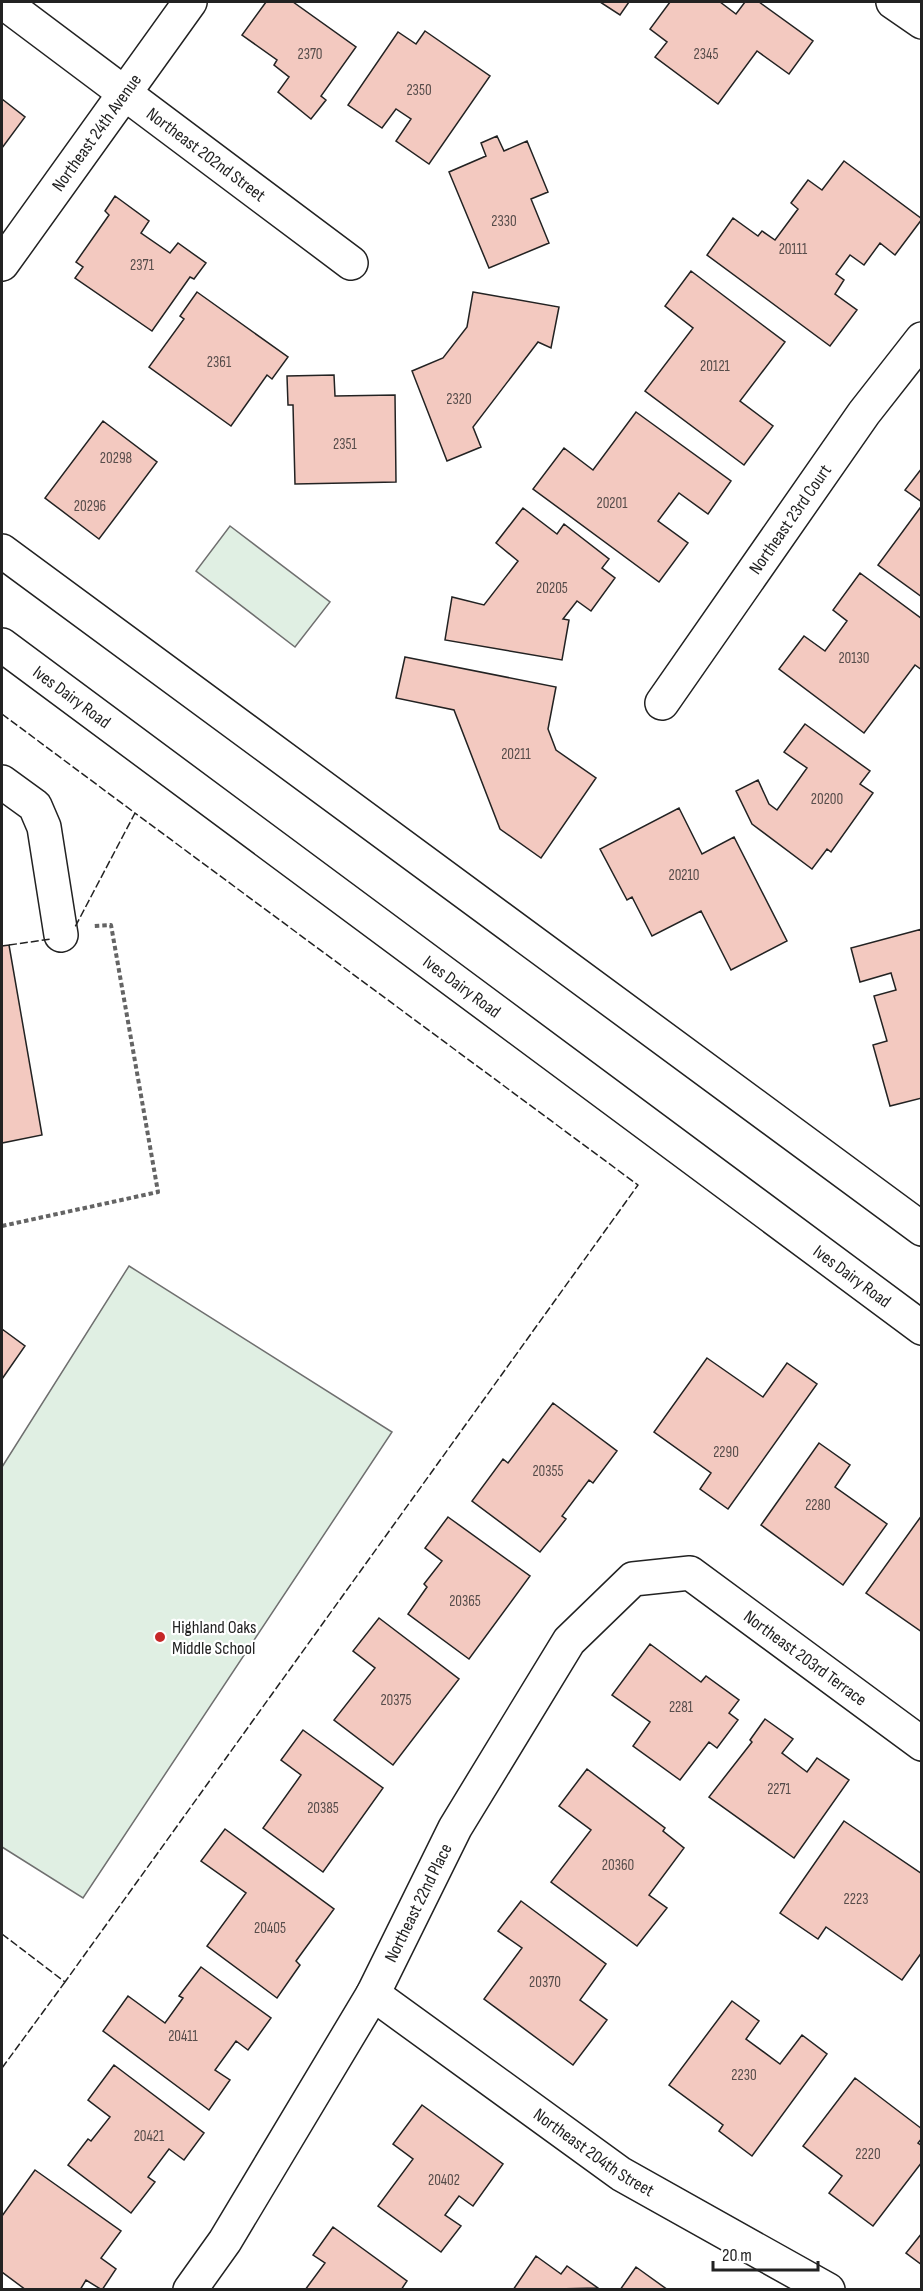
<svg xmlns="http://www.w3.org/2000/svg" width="923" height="2291" font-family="'Sofia Sans Condensed',sans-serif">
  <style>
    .green { fill: #e0efe3; stroke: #6f6f6f; stroke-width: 1.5 }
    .building { fill: #f3c9c0; stroke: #222; stroke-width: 1.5 }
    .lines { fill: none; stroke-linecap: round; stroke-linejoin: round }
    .minor-casing { stroke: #222; stroke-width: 36 }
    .major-casing { stroke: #222; stroke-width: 36 }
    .path { stroke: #646464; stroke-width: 4; stroke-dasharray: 4.5 3; stroke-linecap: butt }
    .minor { stroke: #fff; stroke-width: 33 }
    .major { stroke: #fff; stroke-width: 33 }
    .fence { stroke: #222; stroke-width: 1.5; stroke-dasharray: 8 3; stroke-linecap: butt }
    .poi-dot { fill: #c62828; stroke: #fff; stroke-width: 2 }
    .labels { text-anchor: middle; stroke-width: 4.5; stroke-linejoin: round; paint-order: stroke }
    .number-label { font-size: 15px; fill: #564c4a }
    .street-label { font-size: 18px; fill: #222; stroke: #fff }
    .poi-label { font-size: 18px; fill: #222; stroke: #fff; text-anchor: start }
  </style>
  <rect width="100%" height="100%" fill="#fff"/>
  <path class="green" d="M230 526 330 602 295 647 196 571Z
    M129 1266 392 1432 83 1898 2 1847V1467Z"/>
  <path class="building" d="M266 2H293L356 47 321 96 326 100 311 119 278 92 289 77 274 65 277 60 242 35Z
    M600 2H629L620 15Z
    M670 2H720L736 14 745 2H759L813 41 789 74 757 51 718 104 655 57 667 42 650 29Z
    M425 31 490 76 429 164 396 141 411 119 396 109 382 128 348 105 398 32 416 44Z
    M2 99 25 117 2 148Z
    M497 136 504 151 527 141 548 192 531 199 549 243 489 268 449 172 486 156 481 143Z
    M844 161 922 219 895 255 880 243 864 265 850 255 836 274 844 280 835 294 857 310 830 346 707 255 733 218 758 236 762 231 775 240 798 209 791 203 808 180 822 190Z
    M115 196 149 221 141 233 170 253 178 243 206 263 194 279 190 277 152 331 75 278 83 267 76 262 109 215 105 211Z
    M691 271 785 342 740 401 773 426 744 465 645 391 693 328 665 306Z
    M197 292 288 357 272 379 267 375 231 426 149 367 184 319 180 316Z
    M473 292 559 307 551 348 538 342 473 427 481 447 447 461 412 371 443 358 467 327Z
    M334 375 335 396 395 395 396 482 295 484 293 405H288L287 376Z
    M636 412 731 481 708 514 679 493 658 521 688 543 659 582 533 489 564 448 593 470Z
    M103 421 157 462 99 539 45 498Z
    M922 468V502L905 490Z
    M523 508 557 534 564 524 609 559 602 568 615 578 591 611 577 601 563 619 569 620 562 660 445 640 452 597 484 605 518 561 496 543Z
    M920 508 922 509V597L878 565Z
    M860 573 922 619V670L915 665 864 733 779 669 804 636 825 651 847 621 833 610Z
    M405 657 556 687 548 729 556 750 596 778 541 858 500 829 454 710 396 698Z
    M805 724 870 771 860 784 873 793 831 852 827 849 812 869 752 824 736 791 758 780 769 804 777 810 807 768 784 752Z
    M679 808 702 854 734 837 787 941 731 970 701 911 652 936 632 897 627 900 600 849Z
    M922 929V1098L890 1106 873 1045 887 1041 874 996 896 990 891 973 860 982 851 948Z
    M9 945 42 1135 2 1143V946Z
    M2 1329 25 1346 2 1379Z
    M707 1358 763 1397 787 1363 817 1384 728 1509 700 1489 711 1473 654 1432Z
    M553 1403 617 1451 593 1483 589 1480 562 1516 566 1519 540 1552 472 1501 503 1459 508 1463Z
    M819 1443 850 1465 835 1487 887 1524 843 1585 761 1525Z
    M922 1515V1632L866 1593Z
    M448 1517 530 1576 469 1659 408 1614 427 1587 424 1584 442 1561 425 1548Z
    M379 1618 459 1679 393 1765 334 1720 375 1668 353 1651Z
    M650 1644 701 1682 706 1676 739 1700 729 1713 738 1720 717 1748 709 1742 680 1780 633 1746 650 1722 612 1695Z
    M765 1719 793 1739 782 1753 807 1772 817 1758 849 1780 794 1858 709 1797 752 1742 750 1740Z
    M303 1730 383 1788 323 1872 263 1828 301 1775 281 1760Z
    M587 1769 665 1828 663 1831 684 1848 649 1895 667 1908 637 1946 551 1882 591 1830 559 1806Z
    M844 1821 922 1874V1952L902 1980 826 1927 818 1939 780 1913Z
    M225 1829 334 1909 296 1961 300 1965 277 1998 207 1946 246 1893 201 1861Z
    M521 1901 606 1964 580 2000 607 2020 573 2065 484 1999 522 1948 498 1931Z
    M201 1967 271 2018 248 2050 236 2041 215 2070 230 2080 209 2110 103 2031 128 1996 165 2023 183 1998 179 1996Z
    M732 2001 759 2021 746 2039 780 2064 802 2035 827 2054 752 2156 719 2131 723 2125 669 2085Z
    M114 2065 204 2133 184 2160 169 2149 148 2177 155 2182 131 2213 68 2165 88 2139 91 2141 110 2117 88 2100Z
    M855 2078 922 2129V2138L918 2143 922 2146V2162L873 2226 829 2193 842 2176 803 2146Z
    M422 2105 503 2164 473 2206 459 2196 445 2215 461 2226 441 2252 378 2206 413 2159 393 2144Z
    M35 2170 121 2231 101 2258 116 2269 102 2290 86 2280 80 2290H26L2 2272V2216Z
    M333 2227 407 2281 401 2290H305L325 2263 313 2255Z
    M922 2233V2265L906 2253Z
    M536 2256 561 2274 567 2266 598 2288 513 2290Z
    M636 2267 668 2290H620Z"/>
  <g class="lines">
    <defs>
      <g id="minor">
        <path id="s1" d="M3 2 351 263"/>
        <path d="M893 2 922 22"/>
        <path id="s2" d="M2 264 190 2"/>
        <path id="s3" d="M662 703 864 413 922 339"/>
        <path d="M2 782 35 806 44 827 61 935"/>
        <path id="s4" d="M373 1994 621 2174 828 2290"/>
        <path id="s5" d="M190 2290 225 2241 373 1994 455 1828 569 1641 633 1579 690 1573 922 1744"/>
      </g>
      <g id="major">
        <path d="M2 551 922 1229"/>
        <path id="s6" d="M2 645 922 1328"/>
      </g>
    </defs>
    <use href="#minor" class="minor-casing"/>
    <use href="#major" class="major-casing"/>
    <path class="path" d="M2 1226 158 1192 111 925 93 926"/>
    <use href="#minor" class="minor"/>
    <use href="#major" class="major"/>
    <path class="fence" d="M2 714 135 813 74 929
      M9 945 51 939
      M2 1934 65 1982 638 1185 135 813
      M2 2068 65 1982"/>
  </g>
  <circle class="poi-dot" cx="160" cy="1637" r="6"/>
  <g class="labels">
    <g class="number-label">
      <text x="310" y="59">2370</text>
      <text x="706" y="59">2345</text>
      <text x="419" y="95">2350</text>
      <text x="504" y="226">2330</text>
      <text x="793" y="254">20111</text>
      <text x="142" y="270">2371</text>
      <text x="219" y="367">2361</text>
      <text x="715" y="371">20121</text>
      <text x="459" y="404">2320</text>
      <text x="345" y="449">2351</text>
      <text x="116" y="463">20298</text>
      <text x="612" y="508">20201</text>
      <text x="90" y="511">20296</text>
      <text x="552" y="593">20205</text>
      <text x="854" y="663">20130</text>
      <text x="516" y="759">20211</text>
      <text x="827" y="804">20200</text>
      <text x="684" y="880">20210</text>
      <text x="726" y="1457">2290</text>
      <text x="548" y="1476">20355</text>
      <text x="818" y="1510">2280</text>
      <text x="465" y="1606">20365</text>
      <text x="396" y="1705">20375</text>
      <text x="681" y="1712">2281</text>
      <text x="779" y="1794">2271</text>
      <text x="323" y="1813">20385</text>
      <text x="618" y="1870">20360</text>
      <text x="856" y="1904">2223</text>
      <text x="270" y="1933">20405</text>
      <text x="545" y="1987">20370</text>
      <text x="183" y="2041">20411</text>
      <text x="744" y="2080">2230</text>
      <text x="149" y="2141">20421</text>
      <text x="868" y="2159">2220</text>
      <text x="444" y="2185">20402</text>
    </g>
    <g class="street-label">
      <text dy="6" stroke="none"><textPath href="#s2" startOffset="162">Northeast 24th Avenue</textPath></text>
      <text dy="6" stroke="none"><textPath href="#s1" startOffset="254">Northeast 202nd Street</textPath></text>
      <text dy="6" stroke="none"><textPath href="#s3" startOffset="224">Northeast 23rd Court</textPath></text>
      <text dy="6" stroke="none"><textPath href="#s6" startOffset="87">Ives Dairy Road</textPath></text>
      <text dy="6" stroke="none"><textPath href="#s6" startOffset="573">Ives Dairy Road</textPath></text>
      <text dy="6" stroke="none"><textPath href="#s6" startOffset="1059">Ives Dairy Road</textPath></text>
      <text dy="6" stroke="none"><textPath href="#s5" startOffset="1042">Northeast 203rd Terrace</textPath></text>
      <text dy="6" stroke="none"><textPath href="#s5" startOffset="450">Northeast 22nd Place</textPath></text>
      <text dy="6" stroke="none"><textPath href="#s4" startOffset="272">Northeast 204th Street</textPath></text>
    </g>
    <g class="poi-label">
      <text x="172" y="1633">Highland Oaks<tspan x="172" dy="21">Middle School</tspan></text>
    </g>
  </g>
  <rect width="923" height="2291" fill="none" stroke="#222222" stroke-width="6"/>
  <path d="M713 2261v9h105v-9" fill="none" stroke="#222222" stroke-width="3"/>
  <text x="722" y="2261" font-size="18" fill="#222222" stroke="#ffffff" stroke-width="4.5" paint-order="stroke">20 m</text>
</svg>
